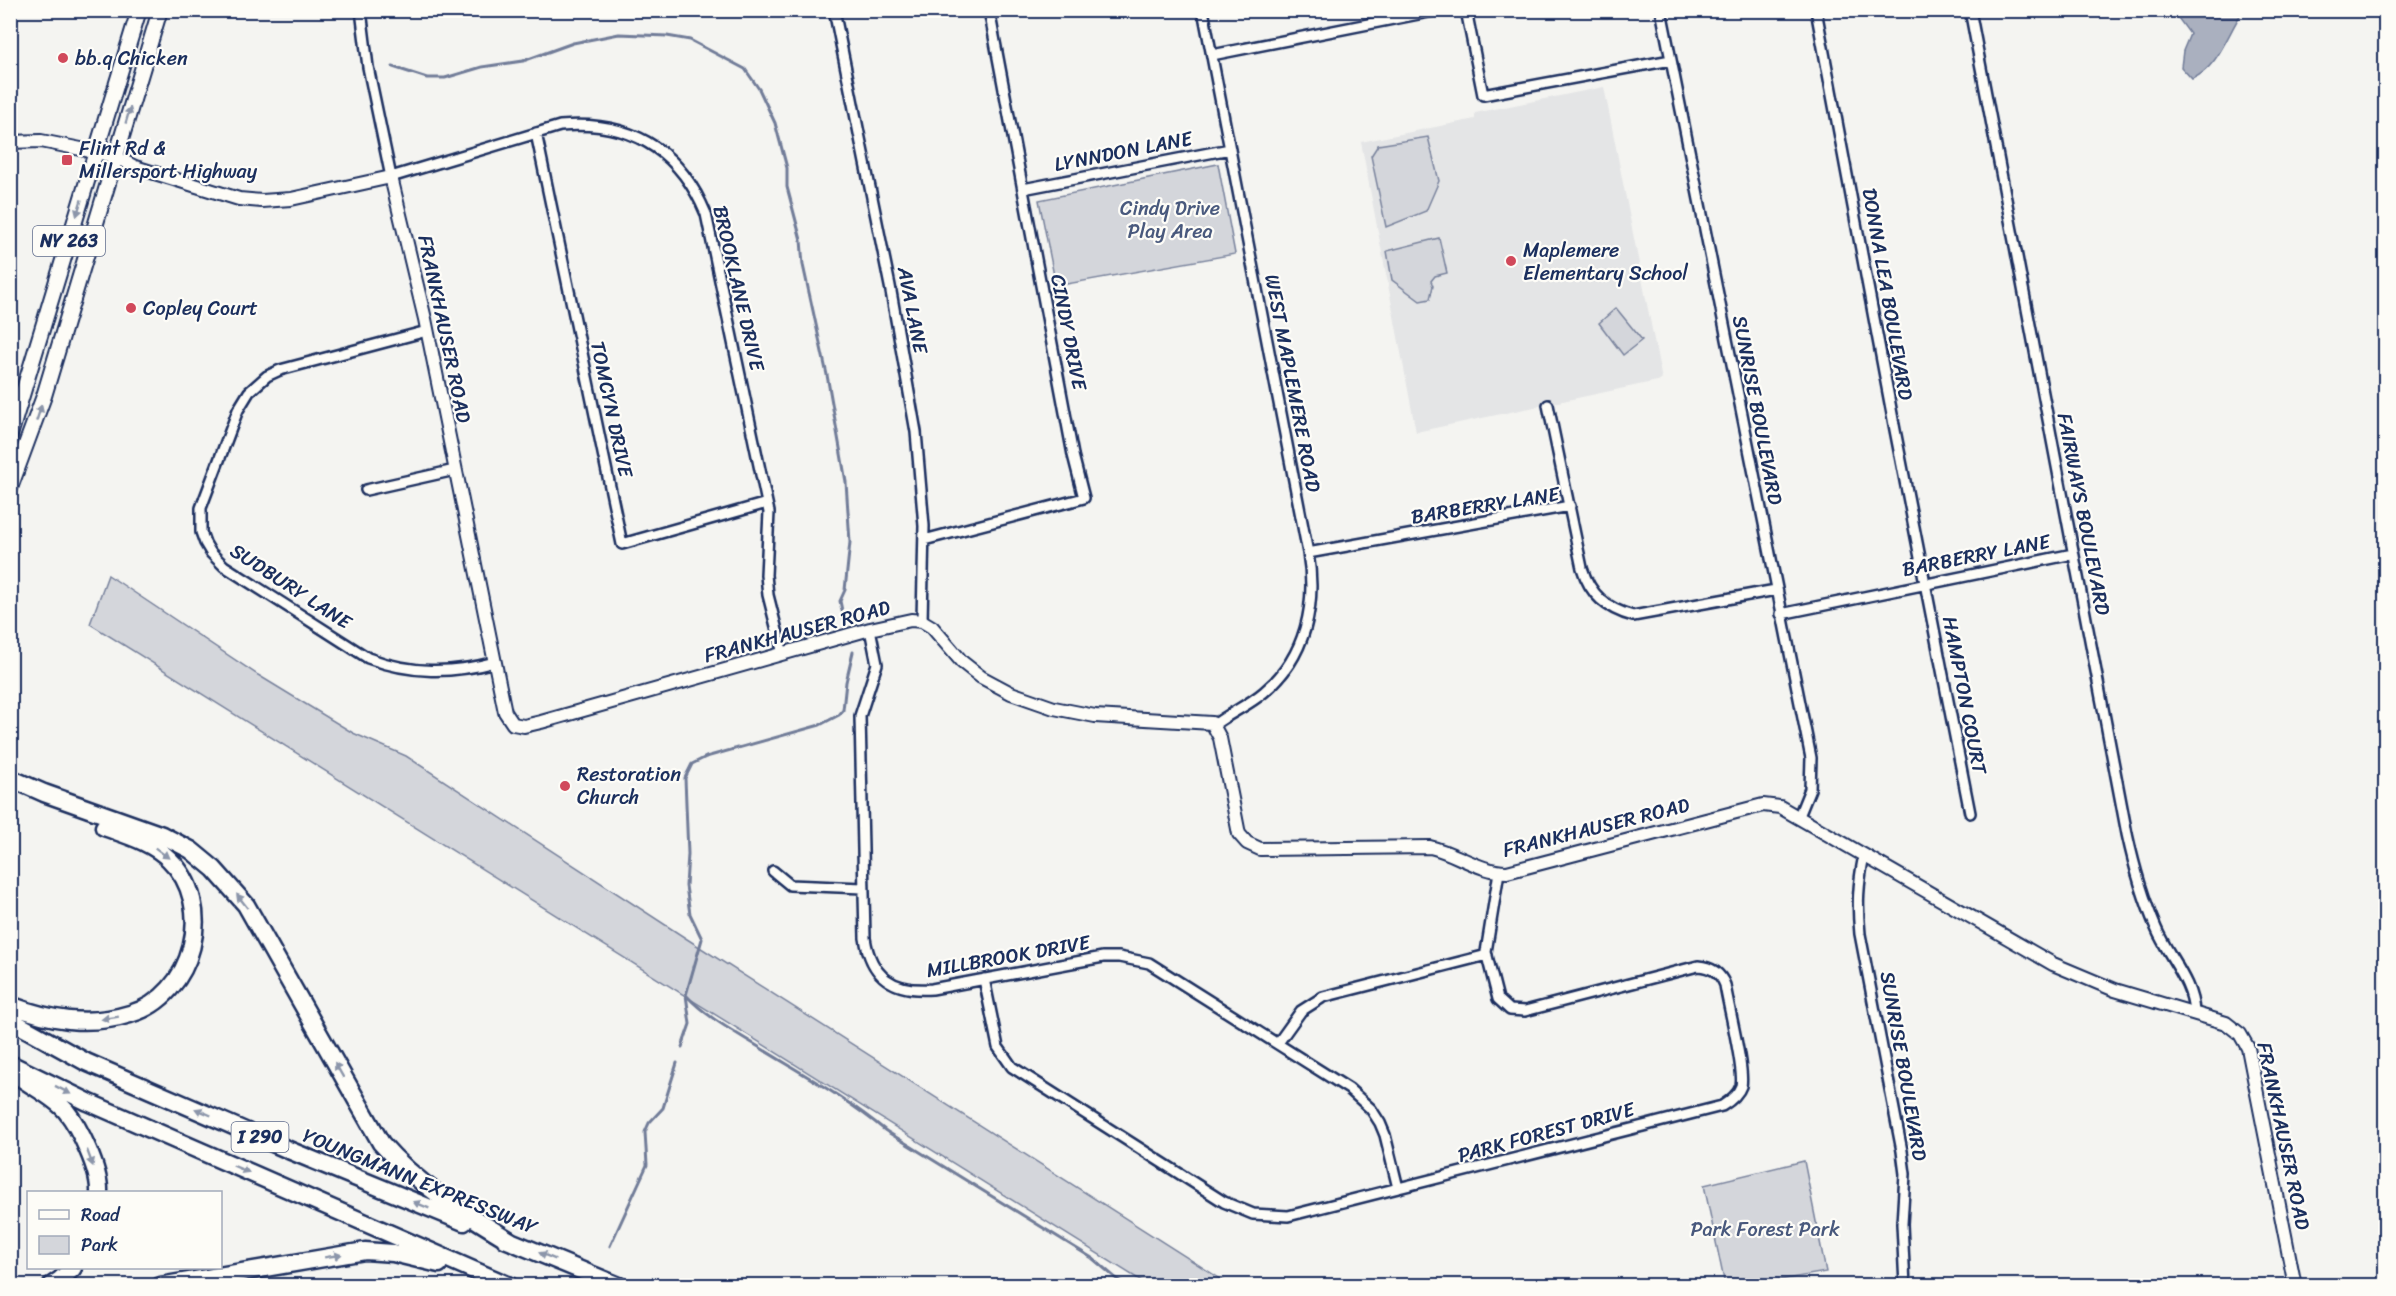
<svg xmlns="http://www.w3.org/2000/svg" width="2396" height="1296" font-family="Sriracha,sans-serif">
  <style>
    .built { fill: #e4e5e6 }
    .green { fill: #d4d6db; stroke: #78829c; stroke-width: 1.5 }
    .water { fill: #aab0bf; stroke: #717c98; stroke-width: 1.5 }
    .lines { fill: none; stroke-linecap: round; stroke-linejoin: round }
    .stream { stroke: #717c98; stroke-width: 3 }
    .street-casing { stroke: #1b2f5e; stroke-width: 14 }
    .secondary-casing { stroke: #1b2f5e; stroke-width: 16 }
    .primary-casing { stroke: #1b2f5e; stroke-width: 18 }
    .highway-casing { stroke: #1b2f5e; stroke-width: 21 }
    .street { stroke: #fdfcf7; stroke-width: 9 }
    .secondary { stroke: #fdfcf7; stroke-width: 12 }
    .primary { stroke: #fdfcf7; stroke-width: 14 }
    .highway { stroke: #fdfcf7; stroke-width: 16 }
    .oneway { fill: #8c96aa }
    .poi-dot { fill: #d1495b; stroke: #fdfcf7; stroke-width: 2 }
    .labels { text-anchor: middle; stroke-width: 4.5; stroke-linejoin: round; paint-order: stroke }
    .shield { fill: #fdfcf7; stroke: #5f6c8c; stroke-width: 1.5 }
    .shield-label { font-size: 18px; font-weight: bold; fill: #1b2f5e }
    .poi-label { font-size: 20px; fill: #1b2f5e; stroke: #fdfcf7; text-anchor: start }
    .street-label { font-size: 20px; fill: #1b2f5e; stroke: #fdfcf7 }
    .park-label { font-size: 20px; fill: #49597d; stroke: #fdfcf7 }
  </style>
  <rect width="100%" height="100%" fill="#f4f4f1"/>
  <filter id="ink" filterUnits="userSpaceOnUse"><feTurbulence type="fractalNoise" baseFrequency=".0167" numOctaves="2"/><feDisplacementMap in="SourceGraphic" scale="12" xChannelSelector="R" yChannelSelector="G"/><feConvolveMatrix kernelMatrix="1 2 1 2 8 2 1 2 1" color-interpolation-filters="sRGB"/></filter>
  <g filter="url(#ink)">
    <path class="built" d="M1604 87 1662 380 1416 432 1361 142 1475 119V113Z"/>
    <path class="green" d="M1428 137 1439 181 1426 211 1386 227 1371 156 1378 145Z
      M1218 164 1235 254 1056 286 1039 200Z
      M1439 238 1447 273 1435 276 1431 281 1433 286 1430 299 1420 301 1392 280 1387 251Z
      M1616 308 1642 340 1623 355 1599 323Z
      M108 575 258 675 353 733 406 756 687 939 1230 1285H1148L90 624Z
      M1804 1161 1826 1272 1750 1285H1725L1704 1185Z"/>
    <path class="water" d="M2173 11H2243C2227 34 2219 67 2192 79L2181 67 2183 51 2190 34Z"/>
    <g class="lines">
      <path class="stream" d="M393 67 427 78H445L482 67 523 61 573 43 619 34 667 36 690 40 745 69 759 89 775 123 787 168V187L801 240 803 265 827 375 846 482 850 542 845 590 840 601 844 620
        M686 995C704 1015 731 1030 754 1044 799 1072 845 1097 886 1131L1092 1258 1118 1280 1130 1286
        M682 1047 690 1024 686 995 702 939 690 914 686 886 688 854 685 778 692 764 706 757 820 725 839 715 843 710 846 682 853 652
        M610 1246 647 1165 645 1132 649 1123 663 1108 677 1063"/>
      <defs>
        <path id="street" d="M361 10 368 67 391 177 560 126C630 120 679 149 706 214L767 503 769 512 766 575 768 595 783 654
          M834 10 890 286 916 432 924 526 922 621
          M1203 10 1308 553C1317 604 1306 657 1264 692 1249 705 1230 713 1214 725
          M1466 10 1483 95 1671 60
          M1661 10 1811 758 1810 789 1799 816
          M1816 10 1895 430 1970 813
          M1970 10 2127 834C2134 866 2143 898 2156 928 2168 957 2193 981 2194 1013
          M1212 55 1439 10
          M536 133 622 544 767 503
          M1023 189 1230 149
          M427 331 280 370 267 376 249 392 238 410 201 508V532L205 543 211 553 224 566 368 658C411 674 451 674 495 662
          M1548 405 1582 568C1590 595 1607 609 1633 616L1776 590
          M366 490 455 470
          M924 540 1084 498 1073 455 989 10
          M1308 553 1570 506
          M1781 614 2073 554
          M870 629 877 664 860 716 865 938C871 977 893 992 932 989L1103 957H1119L1149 963 1349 1089 1371 1109 1380 1123 1385 1135 1398 1188
          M1864 855C1858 885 1857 904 1860 934L1902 1151 1905 1174 1902 1224 1905 1286
          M773 871 790 885 863 888
          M984 979 998 1047 1012 1067 1224 1202 1253 1214 1288 1216 1722 1106C1730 1101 1738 1095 1741 1086 1745 1070 1728 1005 1725 985 1720 972 1711 967 1698 966L1525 1011 1510 1010 1498 999 1486 952 1499 872
          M1278 1043 1301 1011 1323 997 1487 955"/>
        <path id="secondary" d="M10 142 41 141 96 152 116 157 135 167 239 199 262 201 291 199 391 177 425 319 505 712 513 724 524 726 541 722 870 629 911 620 922 621 932 627 962 662 981 677 1011 693 1054 708 1095 716 1212 723 1220 738 1239 834 1247 843 1260 849 1430 847C1456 853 1480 872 1507 872L1763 805 1780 807 2053 964 2115 990 2226 1023 2240 1034 2248 1048 2295 1286"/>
        <path id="primary" d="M10 435 139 10
          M10 488 44 396 160 10"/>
        <path id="highway" d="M10 778 44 793 162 835 191 850 214 869 246 905 381 1143C418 1186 466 1214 514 1243
          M10 1005C50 1020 88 1027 130 1014 194 996 217 905 169 859 152 842 126 835 104 827
          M10 1020 86 1062 291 1151 464 1222
          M10 1064 88 1102 510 1286
          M21 1078C35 1088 55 1098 66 1111 80 1128 100 1171 99 1192
          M505 1239 619 1286
          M51 1286 60 1280 73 1268
          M160 1286 365 1251 393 1253 439 1264"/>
      </defs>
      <use href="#street" class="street-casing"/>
      <use href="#secondary" class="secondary-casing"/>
      <use href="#primary" class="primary-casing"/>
      <use href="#highway" class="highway-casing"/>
      <use href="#street" class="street"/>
      <use href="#secondary" class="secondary"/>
      <use href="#primary" class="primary"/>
      <use href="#highway" class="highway"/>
    </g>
    <defs><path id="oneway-solid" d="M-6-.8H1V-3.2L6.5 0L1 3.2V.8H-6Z" transform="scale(1.5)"/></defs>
    <g class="oneway">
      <use href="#oneway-solid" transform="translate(128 115) rotate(-74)"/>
      <use href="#oneway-solid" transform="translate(79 208) rotate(107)"/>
      <use href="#oneway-solid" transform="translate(39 413) rotate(-72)"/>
      <use href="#oneway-solid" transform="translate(162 853) rotate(37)"/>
      <use href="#oneway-solid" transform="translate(242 901) rotate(-128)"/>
      <use href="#oneway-solid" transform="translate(110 1018) rotate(171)"/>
      <use href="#oneway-solid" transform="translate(339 1070) rotate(-120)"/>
      <use href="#oneway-solid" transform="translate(63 1090) rotate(27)"/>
      <use href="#oneway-solid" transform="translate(203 1112) rotate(-157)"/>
      <use href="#oneway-solid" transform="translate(90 1158) rotate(70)"/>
      <use href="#oneway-solid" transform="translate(241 1169) rotate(23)"/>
      <use href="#oneway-solid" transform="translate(421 1205) rotate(-158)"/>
      <use href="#oneway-solid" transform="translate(333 1256) rotate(-9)"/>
      <use href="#oneway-solid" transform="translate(547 1256) rotate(-158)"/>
    </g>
  </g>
  <g class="poi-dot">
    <circle cx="63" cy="58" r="6"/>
    <rect x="61" y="154" width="12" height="12" rx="3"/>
    <circle cx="1511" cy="261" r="6"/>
    <circle cx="131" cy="308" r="6"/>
    <circle cx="565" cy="786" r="6"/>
  </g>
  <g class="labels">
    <g class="shield">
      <rect x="33" y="226" width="72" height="30" rx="4.5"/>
      <rect x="231.5" y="1122" width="57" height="30" rx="4.5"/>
    </g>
    <g class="shield-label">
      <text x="69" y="247">NY 263</text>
      <text x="260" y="1143">I 290</text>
    </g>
    <g class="poi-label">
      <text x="75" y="65">bb.q Chicken</text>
      <text x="79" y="155">Flint Rd &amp;<tspan x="79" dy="23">Millersport Highway</tspan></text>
      <text x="1523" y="257">Maplemere<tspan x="1523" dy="23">Elementary School</tspan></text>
      <text x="143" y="315">Copley Court</text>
      <text x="577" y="781">Restoration<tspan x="577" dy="23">Church</tspan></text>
    </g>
    <g class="street-label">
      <text transform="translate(1123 151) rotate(-11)" y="7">LYNNDON LANE</text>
      <text transform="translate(739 288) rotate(77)" y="7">BROOKLANE DRIVE</text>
      <text transform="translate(1888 294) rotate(80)" y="7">DONNA LEA BOULEVARD</text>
      <text transform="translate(913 310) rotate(79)" y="7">AVA LANE</text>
      <text transform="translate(445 329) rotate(78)" y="7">FRANKHAUSER ROAD</text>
      <text transform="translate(1069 332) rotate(79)" y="7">CINDY DRIVE</text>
      <text transform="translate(1293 383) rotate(79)" y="7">WEST MAPLEMERE ROAD</text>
      <text transform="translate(612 409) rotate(78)" y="7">TOMCYN DRIVE</text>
      <text transform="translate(1758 410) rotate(79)" y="7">SUNRISE BOULEVARD</text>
      <text transform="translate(1485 505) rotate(-9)" y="7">BARBERRY LANE</text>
      <text transform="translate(2084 514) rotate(79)" y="7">FAIRWAYS BOULEVARD</text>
      <text transform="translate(1976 555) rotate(-11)" y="7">BARBERRY LANE</text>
      <text transform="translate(291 586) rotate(33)" y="7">SUDBURY LANE</text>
      <text transform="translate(797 631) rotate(-15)" y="7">FRANKHAUSER ROAD</text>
      <text transform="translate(1965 695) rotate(79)" y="7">HAMPTON COURT</text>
      <text transform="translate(1596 827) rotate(-14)" y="7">FRANKHAUSER ROAD</text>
      <text transform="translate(1008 956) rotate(-10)" y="7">MILLBROOK DRIVE</text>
      <text transform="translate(1904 1066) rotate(80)" y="7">SUNRISE BOULEVARD</text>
      <text transform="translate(1546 1132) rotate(-15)" y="7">PARK FOREST DRIVE</text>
      <text transform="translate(2284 1136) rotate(78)" y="7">FRANKHAUSER ROAD</text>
      <text transform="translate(420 1181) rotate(22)" y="7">YOUNGMANN EXPRESSWAY</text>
    </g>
    <g class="park-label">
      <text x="1170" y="215">Cindy Drive<tspan x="1170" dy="23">Play Area</tspan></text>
      <text x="1765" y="1236">Park Forest Park</text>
    </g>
  </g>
  <rect width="2396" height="1296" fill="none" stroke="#fdfcf7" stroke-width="36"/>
  <rect x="18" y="18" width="2360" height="1260" fill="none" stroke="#1b2f5e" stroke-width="2" filter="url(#ink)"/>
  <rect x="27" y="1191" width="195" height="78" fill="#fdfcf7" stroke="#a3aaba" stroke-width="1.5"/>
  <rect x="39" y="1210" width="30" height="9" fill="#fdfcf7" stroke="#a3aaba" stroke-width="1.5"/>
  <text x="81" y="1221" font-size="18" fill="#1b2f5e">Road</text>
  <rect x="39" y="1236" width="30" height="18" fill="#d4d6db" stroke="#a3aaba" stroke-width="1.5"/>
  <text x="81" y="1251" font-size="18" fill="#1b2f5e">Park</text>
</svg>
